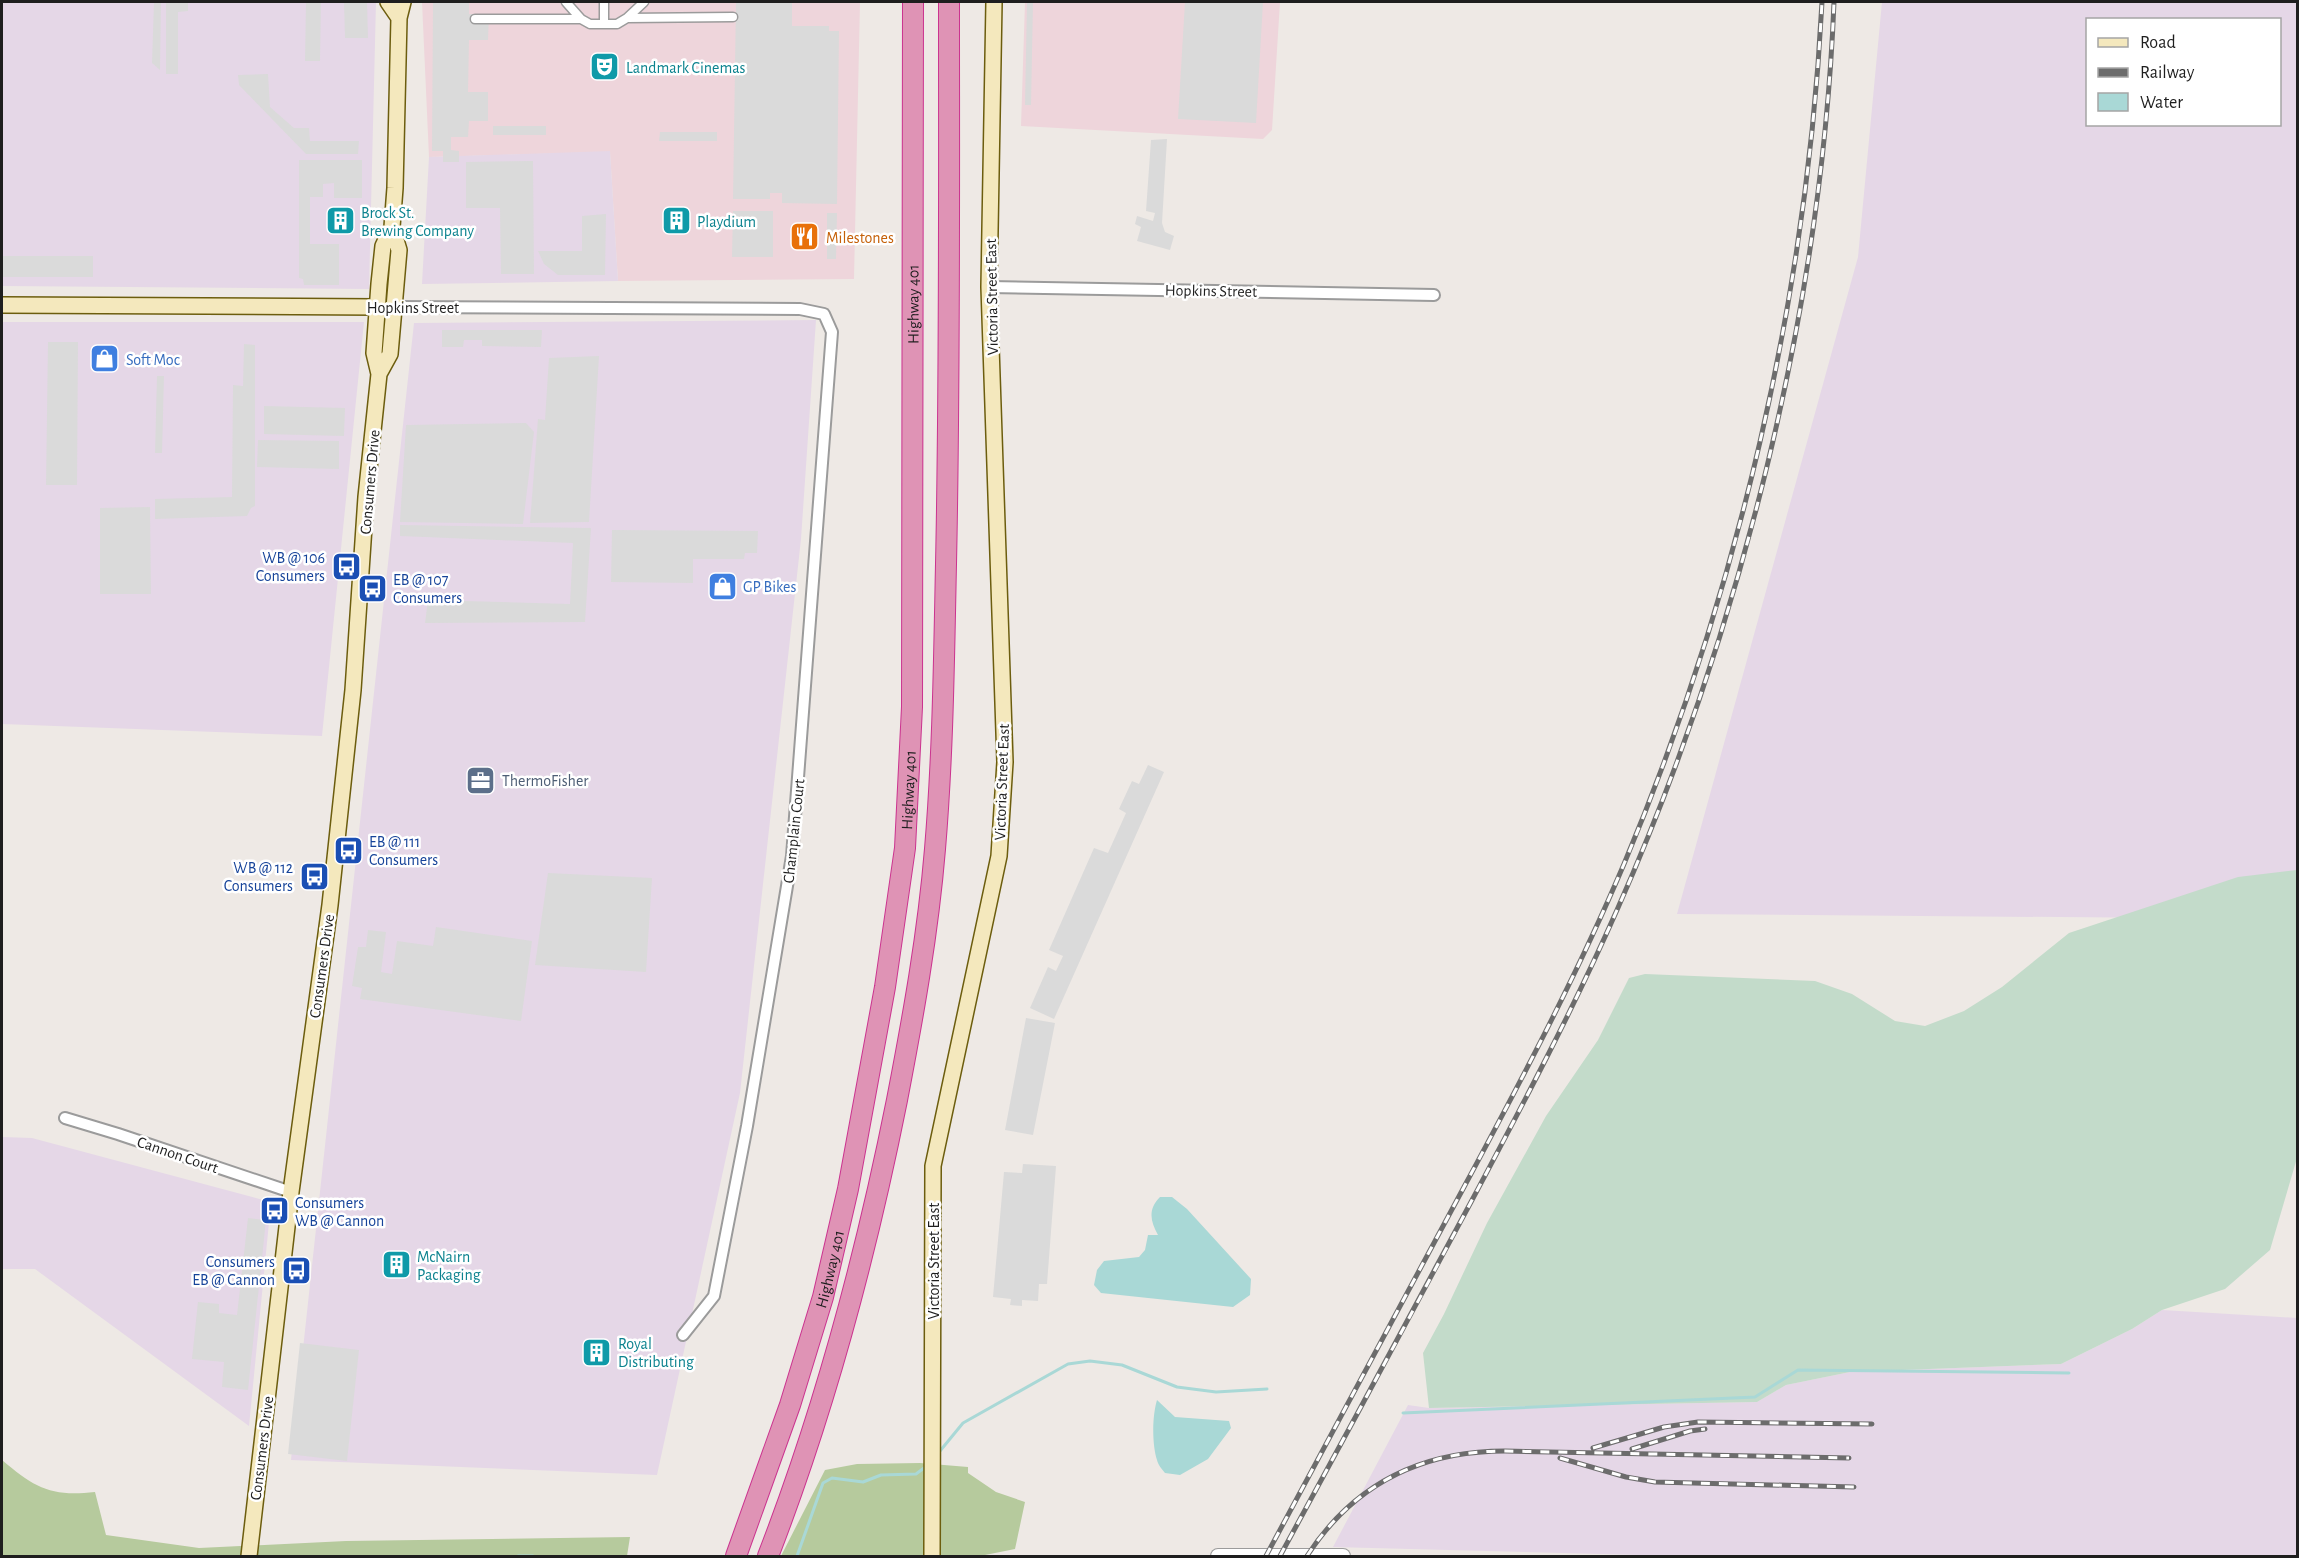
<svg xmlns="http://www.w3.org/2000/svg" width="2299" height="1558" font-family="'Alegreya Sans',sans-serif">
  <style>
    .commercial { fill: #eed5db }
    .industrial { fill: #e5d7e7; fill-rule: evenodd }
    .forest { fill: #b6ca9d }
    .wetland { fill: #c3dbca }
    .parking { fill: #dadada }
    .water { fill: #a9d8d6 }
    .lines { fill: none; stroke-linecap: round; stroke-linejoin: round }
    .stream { stroke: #a9d8d6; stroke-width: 3 }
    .pedestrian-casing { stroke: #9b9b9b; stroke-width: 11 }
    .minor-casing { stroke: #9b9b9b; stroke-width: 14 }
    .tertiary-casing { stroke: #9b9b9b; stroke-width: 16 }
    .secondary-casing { stroke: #6c5d0e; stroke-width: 18 }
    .motorway-casing { stroke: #cb338f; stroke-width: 22 }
    .pedestrian { stroke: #fff; stroke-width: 8 }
    .minor { stroke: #fff; stroke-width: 10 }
    .tertiary { stroke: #fff; stroke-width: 14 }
    .secondary { stroke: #f4e8bd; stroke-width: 15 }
    .motorway { stroke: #df93b5; stroke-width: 20 }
    .rail-casing { stroke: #6c6c6c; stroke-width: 5 }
    .rail { stroke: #fff; stroke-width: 3; stroke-dasharray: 9; stroke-linecap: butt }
    .labels { text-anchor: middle; stroke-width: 5; stroke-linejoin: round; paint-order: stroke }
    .culture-label { font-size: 16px; fill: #0d838f; stroke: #fff; text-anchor: start }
    .food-label { font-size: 16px; fill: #c56008; stroke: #fff; text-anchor: start }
    .street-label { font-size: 16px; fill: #1e1e1e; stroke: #fff }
    .shop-label { font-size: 16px; fill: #366cbe; stroke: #fff; text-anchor: start }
    .transit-label { font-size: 16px; fill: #164399; stroke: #fff; text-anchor: end }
    .service-label { font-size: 16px; fill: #4e5e75; stroke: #fff; text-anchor: start }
  </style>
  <rect width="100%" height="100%" fill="#eee9e5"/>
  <path class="commercial" d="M422 2H860L854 279 618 281 610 152 429 157Z
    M1025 2H1280L1272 130 1263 139 1021 126Z"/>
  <path class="industrial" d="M2 2H376L369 289 2 286Z
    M1882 2H2297V919L1677 914 1858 257ZM2088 20H2280V124H2088Z
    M610 151 618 281 422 284 429 157Z
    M816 320 801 539 740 1093 657 1475 291 1460 414 323Z
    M2 322H364L322 736 2 724Z
    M2 1137 32 1138 271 1202 249 1426 35 1269H2Z
    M2162 1310 2297 1318V1556H1676L1333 1547 1408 1405 1429 1408 1757 1402 1786 1385 1850 1372 2061 1364 2132 1329Z"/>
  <path class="forest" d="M2 1460C35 1488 51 1497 95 1492L106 1535 199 1548 346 1541 630 1537 627 1556H2Z
    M920 1463 968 1467V1473L996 1492 1025 1502 1015 1549 980 1556H781L825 1470 857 1464Z"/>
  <path class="wetland" d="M2297 870V1158L2270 1250 2225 1289 2162 1310 2132 1329 2061 1364 1850 1372 1786 1385 1757 1402 1429 1408 1423 1353 1444 1314 1487 1223 1546 1116 1598 1040 1629 978 1645 974 1815 981 1852 994 1895 1021 1925 1026 1964 1011 2002 987 2069 933 2238 877Z"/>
  <path class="parking" d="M154 2H161L160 70 152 63Z
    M166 2H188V11L178 12V74H166Z
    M306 2H321L320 61H305Z
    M344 2H367L368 38H345Z
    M433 2H469V14H489L488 40H469L468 92H488V121H469L468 137H451V150L459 151V162H443V151H432Z
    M736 2H792V26H829V31H839L837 204 782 203V193H770V199H733Z
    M1027 2H1033L1031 105H1025Z
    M1185 2H1263L1256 123 1178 119Z
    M268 74 270 107 294 128H309L310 141H359L358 154H306L239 85 238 75Z
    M493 126H546V135H493Z
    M660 132H717V141H659Z
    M1167 139 1162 223 1165 232 1174 236 1170 250 1137 241 1141 227 1135 224 1137 216 1153 221 1155 213 1146 211 1151 140Z
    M299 160H362V198H334V183L323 184V197H310V244H339V285H304L303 279 299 278Z
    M533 161 534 274H501L500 208H466V162Z
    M733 211H773V257H732Z
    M827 213H837L836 259H827Z
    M606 214 605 275H558L544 264 538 251H582V216Z
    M2 256H93V277H2Z
    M442 330H542L541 347 482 346V340H464L463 347H442Z
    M48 342H78L77 485H46Z
    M244 344 255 345V506L251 508 247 516 155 519V499L232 497 233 385 243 386Z
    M599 356 589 522 530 523 538 419 545 420 549 358Z
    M157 376H164L162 453H155Z
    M264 406 345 408 344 436 264 434Z
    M526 423 534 432 523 524 400 522 406 425Z
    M258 440 339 441V469L257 467Z
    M150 507 151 594H100V508Z
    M400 525 591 528 585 622 425 623 428 600 570 604 573 543 400 536Z
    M612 530 758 531 757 553H745L744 559H693V583L611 582Z
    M1148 765 1164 772 1054 1019 1030 1008 1048 967 1056 971 1063 956 1049 950 1094 848 1108 853 1126 813 1119 809 1132 781 1139 784Z
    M548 873 652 878 646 972 535 965Z
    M436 927 532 941 521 1021 360 999 362 988 352 986 358 947H366L368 930 386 932 381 972 392 974 397 941 433 946Z
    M1026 1018 1055 1023 1033 1135 1005 1130Z
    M1023 1164 1056 1166 1047 1284H1039L1038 1301 1022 1300V1306L1010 1305 1011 1299 993 1297 1004 1172 1022 1173Z
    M248 1218 266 1220 248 1390 222 1387 224 1362 192 1359 198 1302 219 1304V1313L237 1315Z
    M300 1343 359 1350 347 1461 288 1454Z"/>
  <path class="water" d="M1160 1197H1172L1187 1209 1251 1279 1250 1295 1233 1307 1101 1293 1094 1285 1097 1270 1104 1261 1139 1257 1145 1250 1148 1235H1158C1150 1221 1148 1209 1160 1197Z
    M1157 1400 1175 1417 1229 1421 1231 1428 1208 1459 1180 1475 1165 1473C1162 1469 1158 1465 1157 1460 1152 1444 1152 1417 1157 1400Z"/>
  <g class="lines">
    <path class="stream" d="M1403 1413 1755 1397 1798 1370 2069 1373
      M940 1451 963 1423 1068 1364 1090 1361 1122 1365 1177 1387 1216 1392 1267 1389
      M518 1556H533
      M797 1556 823 1483 832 1478 863 1482 881 1475 916 1474 924 1468"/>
    <defs>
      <path id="pedestrian" d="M566 2 581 19 590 24H617L627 18 644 2
        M627 18 733 17
        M475 19H581
        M604 24V2"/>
      <path id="minor" d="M989 287 1434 295
        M388 307 800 309 824 314 832 332 792 856 747 1126 714 1296 683 1335
        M65 1118 118 1134 291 1192"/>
      <path id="tertiary" d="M1218 1556H1343"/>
      <path id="secondary" d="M388 2 399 18
        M2 305 378 307
        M379 374 390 354 399 250 392 227
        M249 1556 291 1192 330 905 353 690 366 497 379 374 374 353 379 284 383 246 392 227 395 188 399 18 403 2
        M932 1556 933 1166 999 856 1005 762 989 287 994 2"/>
      <g id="motorway">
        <path id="s1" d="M736 1556 790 1405 823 1297 848 1189 885 987 905 848 912 707 913 2"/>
        <path d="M768 1556C825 1409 866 1255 897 1100 913 1017 928 934 935 849 943 754 944 659 946 564 950 377 949 189 949 2"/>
      </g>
    </defs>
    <use href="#pedestrian" class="pedestrian-casing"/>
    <use href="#minor" class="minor-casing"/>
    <use href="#tertiary" class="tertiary-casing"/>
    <use href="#secondary" class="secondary-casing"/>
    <use href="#motorway" class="motorway-casing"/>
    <use href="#pedestrian" class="pedestrian"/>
    <use href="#minor" class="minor"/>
    <use href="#tertiary" class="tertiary"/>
    <use href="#secondary" class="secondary"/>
    <use href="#motorway" class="motorway"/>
    <defs>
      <path id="rail" d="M1593 1448 1664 1427 1698 1422 1872 1424
        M1632 1449 1690 1431 1705 1429
        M1560 1458 1626 1477 1655 1482 1854 1487
        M1266 1556C1332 1433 1398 1310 1464 1187 1521 1081 1577 975 1624 864 1738 592 1807 296 1822 2
        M1280 1556C1344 1438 1408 1321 1471 1202 1522 1106 1573 1010 1617 910 1740 632 1822 306 1834 2
        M1307 1556C1353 1485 1420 1451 1505 1451L1849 1458"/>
    </defs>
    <use href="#rail" class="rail-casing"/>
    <use href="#rail" class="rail"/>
  </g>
  <defs>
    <symbol id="theatre-square" viewBox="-11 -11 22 22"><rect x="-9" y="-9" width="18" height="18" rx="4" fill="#0f9aa8" stroke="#fff"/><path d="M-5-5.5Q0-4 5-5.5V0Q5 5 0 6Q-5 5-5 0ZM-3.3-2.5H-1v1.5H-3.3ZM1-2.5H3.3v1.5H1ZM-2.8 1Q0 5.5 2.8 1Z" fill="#fff"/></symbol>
    <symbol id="building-square" viewBox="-11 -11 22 22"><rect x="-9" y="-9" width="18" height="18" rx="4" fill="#0f9aa8" stroke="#fff"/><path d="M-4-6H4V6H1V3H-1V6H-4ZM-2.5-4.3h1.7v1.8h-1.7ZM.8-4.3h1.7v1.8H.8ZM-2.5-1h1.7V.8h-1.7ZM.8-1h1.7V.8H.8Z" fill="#fff"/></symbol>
    <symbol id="restaurant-square" viewBox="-11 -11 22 22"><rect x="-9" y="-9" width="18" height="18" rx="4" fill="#e8710a" stroke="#fff"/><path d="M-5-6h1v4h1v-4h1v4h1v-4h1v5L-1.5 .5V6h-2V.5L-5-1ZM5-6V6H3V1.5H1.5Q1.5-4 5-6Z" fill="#fff"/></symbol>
    <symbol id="shop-square" viewBox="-11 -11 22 22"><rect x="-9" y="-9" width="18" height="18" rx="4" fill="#3f7fe0" stroke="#fff"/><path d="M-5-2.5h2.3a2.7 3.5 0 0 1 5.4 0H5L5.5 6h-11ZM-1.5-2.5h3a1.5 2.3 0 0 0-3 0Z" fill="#fff"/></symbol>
    <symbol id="bus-square" viewBox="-11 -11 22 22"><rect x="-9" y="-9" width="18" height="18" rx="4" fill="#1a4fb4" stroke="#fff"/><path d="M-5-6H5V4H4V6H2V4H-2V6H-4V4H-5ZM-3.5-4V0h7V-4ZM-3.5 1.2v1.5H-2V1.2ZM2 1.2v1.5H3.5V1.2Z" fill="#fff"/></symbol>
    <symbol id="office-square" viewBox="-11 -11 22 22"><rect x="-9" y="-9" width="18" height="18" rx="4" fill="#5c6f8a" stroke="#fff"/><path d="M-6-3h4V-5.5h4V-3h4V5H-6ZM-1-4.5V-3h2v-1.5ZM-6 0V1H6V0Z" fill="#fff"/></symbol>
  </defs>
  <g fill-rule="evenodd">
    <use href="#theatre-square" x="588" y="50" width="33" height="33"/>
    <use href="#building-square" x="324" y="204" width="33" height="33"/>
    <use href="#building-square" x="660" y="204" width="33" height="33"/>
    <use href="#restaurant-square" x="788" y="220" width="33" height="33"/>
    <use href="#shop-square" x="88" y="342" width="33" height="33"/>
    <use href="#bus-square" x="330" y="550" width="33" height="33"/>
    <use href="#shop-square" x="706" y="570" width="33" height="33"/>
    <use href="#bus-square" x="356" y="572" width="33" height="33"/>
    <use href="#office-square" x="464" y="764" width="33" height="33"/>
    <use href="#bus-square" x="332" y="834" width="33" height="33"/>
    <use href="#bus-square" x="298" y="860" width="33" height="33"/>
    <use href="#bus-square" x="258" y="1194" width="33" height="33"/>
    <use href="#building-square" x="380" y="1248" width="33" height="33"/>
    <use href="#bus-square" x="280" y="1254" width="33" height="33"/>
    <use href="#building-square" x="580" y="1336" width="33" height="33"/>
  </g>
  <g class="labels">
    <g class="culture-label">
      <text x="626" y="73">Landmark Cinemas</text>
      <text x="361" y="218">Brock St.<tspan x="361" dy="18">Brewing Company</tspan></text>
      <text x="697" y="227">Playdium</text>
      <text x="417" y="1262">McNairn<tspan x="417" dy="18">Packaging</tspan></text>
      <text x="618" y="1349">Royal<tspan x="618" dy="18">Distributing</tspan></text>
    </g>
    <g class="food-label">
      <text x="826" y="243">Milestones</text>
    </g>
    <g class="street-label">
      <text transform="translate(1211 290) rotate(1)" y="6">Hopkins Street</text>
      <text transform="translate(991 297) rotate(-91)" y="6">Victoria Street East</text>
      <text dy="6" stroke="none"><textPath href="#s1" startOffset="1274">Highway 401</textPath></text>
      <text x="413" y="313">Hopkins Street</text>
      <text transform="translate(369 482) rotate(-85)" y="6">Consumers Drive</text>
      <text transform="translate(1001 782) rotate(-88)" y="6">Victoria Street East</text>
      <text dy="6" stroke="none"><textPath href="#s1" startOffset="788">Highway 401</textPath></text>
      <text transform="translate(793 831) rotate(-84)" y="6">Champlain Court</text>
      <text transform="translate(321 966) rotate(-82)" y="6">Consumers Drive</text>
      <text transform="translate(178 1154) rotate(19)" y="6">Cannon Court</text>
      <text transform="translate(933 1261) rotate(-90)" y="6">Victoria Street East</text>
      <text dy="6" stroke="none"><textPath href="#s1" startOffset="302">Highway 401</textPath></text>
      <text transform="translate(261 1448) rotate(-83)" y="6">Consumers Drive</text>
    </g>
    <g class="shop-label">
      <text x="126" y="365">Soft Moc</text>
      <text x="743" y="592">GP Bikes</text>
    </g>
    <g class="transit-label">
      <text x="325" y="563">WB @ 106<tspan x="325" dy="18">Consumers</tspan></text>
      <text x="393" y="585" text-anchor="start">EB @ 107<tspan x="393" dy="18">Consumers</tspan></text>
      <text x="369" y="847" text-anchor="start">EB @ 111<tspan x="369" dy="18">Consumers</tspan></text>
      <text x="293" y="873">WB @ 112<tspan x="293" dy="18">Consumers</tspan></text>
      <text x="295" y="1208" text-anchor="start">Consumers<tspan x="295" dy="18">WB @ Cannon</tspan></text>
      <text x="275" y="1267">Consumers<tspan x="275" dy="18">EB @ Cannon</tspan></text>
    </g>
    <g class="service-label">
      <text x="502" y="786">ThermoFisher</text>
    </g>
  </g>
  <rect width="2299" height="1558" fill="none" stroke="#1e1e1e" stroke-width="6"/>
  <rect x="2086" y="18" width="195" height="108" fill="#ffffff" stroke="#a5a5a5" stroke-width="1.5"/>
  <rect x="2098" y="38" width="30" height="9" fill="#f4e8bd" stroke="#a5a5a5" stroke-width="1.5"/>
  <text x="2140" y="48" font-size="18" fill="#1e1e1e">Road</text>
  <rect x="2098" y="68" width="30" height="9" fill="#6c6c6c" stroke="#a5a5a5" stroke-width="1.5"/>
  <text x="2140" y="78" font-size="18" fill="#1e1e1e">Railway</text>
  <rect x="2098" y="93" width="30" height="18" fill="#a9d8d6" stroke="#a5a5a5" stroke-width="1.5"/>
  <text x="2140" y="108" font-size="18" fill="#1e1e1e">Water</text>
</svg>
